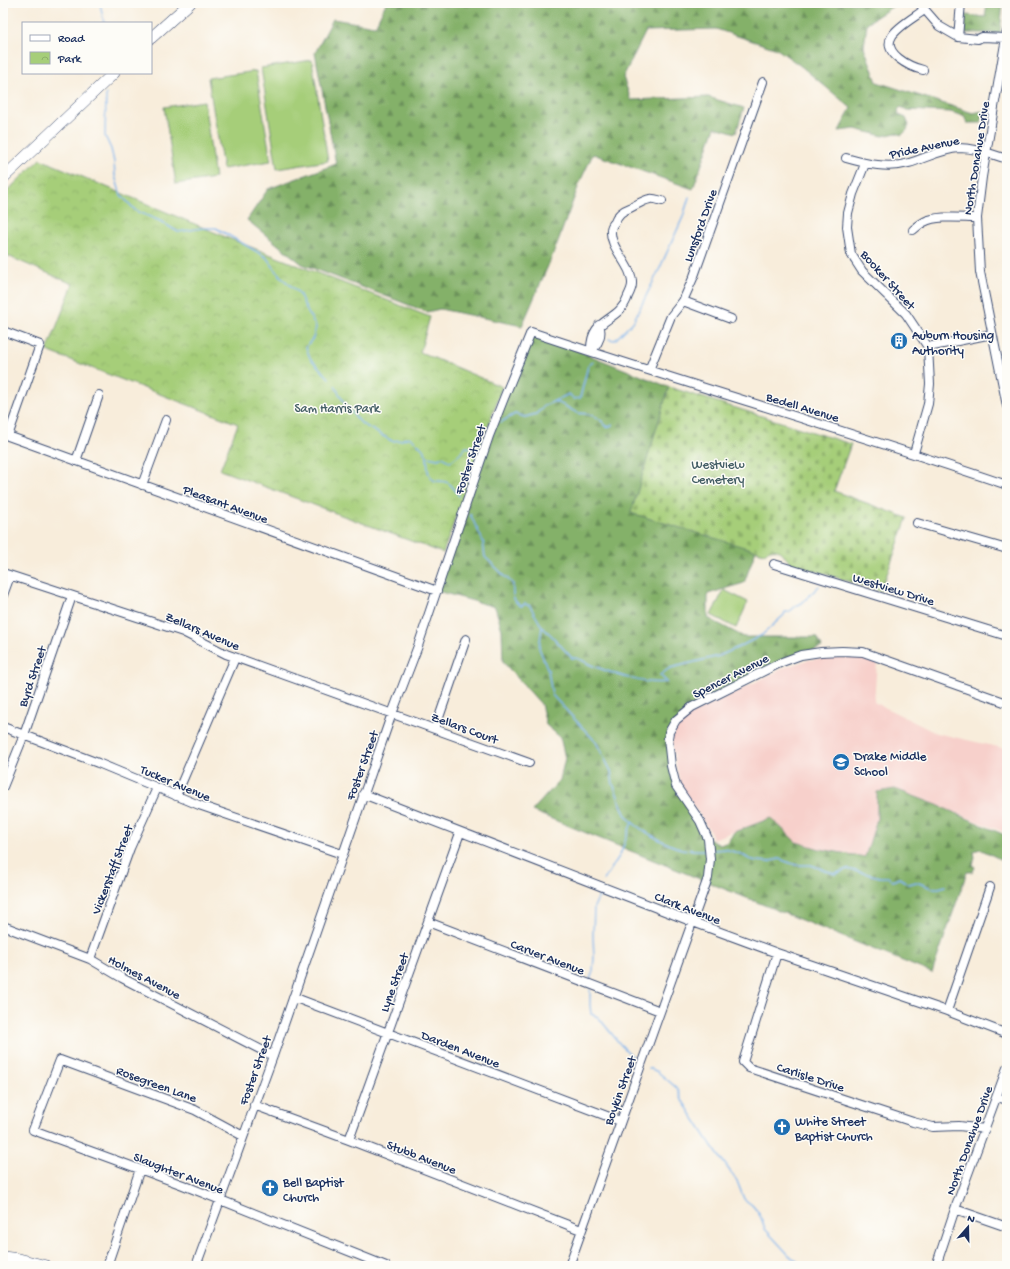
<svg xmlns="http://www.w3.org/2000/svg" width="1010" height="1269" font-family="'Gochi Hand',sans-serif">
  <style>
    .built { fill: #f7d0cb }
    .forest { fill: url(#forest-firs); stroke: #507064 }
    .cemetery { fill: url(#cemetery-stones); stroke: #607e6c }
    .park { fill: url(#park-crowns); stroke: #607e6c }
    .pitch { fill: #a6ce79; stroke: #607e6c }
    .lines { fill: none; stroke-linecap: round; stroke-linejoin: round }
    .stream { stroke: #7eb3ec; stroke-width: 1.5 }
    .minor-casing { stroke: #3c4c71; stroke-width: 10 }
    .major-casing { stroke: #3c4c71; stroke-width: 12 }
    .minor { stroke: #fff; stroke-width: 8 }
    .major { stroke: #fff; stroke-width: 11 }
    .labels { text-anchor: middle; stroke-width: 3; stroke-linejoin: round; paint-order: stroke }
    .street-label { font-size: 13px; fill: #1b2f5e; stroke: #fdfcf7 }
    .poi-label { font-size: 13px; fill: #1b2f5e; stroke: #fdfcf7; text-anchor: start }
    .park-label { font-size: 13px; fill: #455f66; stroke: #fdfcf7 }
  </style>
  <defs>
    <pattern id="forest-firs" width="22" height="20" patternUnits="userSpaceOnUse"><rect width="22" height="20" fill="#84b169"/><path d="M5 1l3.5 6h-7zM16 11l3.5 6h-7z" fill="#6b905a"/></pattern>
    <pattern id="cemetery-stones" width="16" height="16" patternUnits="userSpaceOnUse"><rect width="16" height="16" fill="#a6ce79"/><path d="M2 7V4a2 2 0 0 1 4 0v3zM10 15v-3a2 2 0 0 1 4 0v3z" fill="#8eb16b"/></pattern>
    <pattern id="park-crowns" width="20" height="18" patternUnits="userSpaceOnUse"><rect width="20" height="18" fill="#a6ce79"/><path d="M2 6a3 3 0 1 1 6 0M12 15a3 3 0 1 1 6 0" fill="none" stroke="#8eb16b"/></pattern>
  </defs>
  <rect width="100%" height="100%" fill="#fdfcf7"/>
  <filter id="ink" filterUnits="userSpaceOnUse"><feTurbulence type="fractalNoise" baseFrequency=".025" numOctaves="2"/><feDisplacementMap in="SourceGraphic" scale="8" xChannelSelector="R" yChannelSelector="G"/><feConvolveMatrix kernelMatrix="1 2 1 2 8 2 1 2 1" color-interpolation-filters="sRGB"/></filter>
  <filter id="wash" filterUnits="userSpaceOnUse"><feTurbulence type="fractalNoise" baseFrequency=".012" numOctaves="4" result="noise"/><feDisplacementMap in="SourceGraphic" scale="16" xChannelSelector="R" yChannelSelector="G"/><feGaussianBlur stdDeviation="0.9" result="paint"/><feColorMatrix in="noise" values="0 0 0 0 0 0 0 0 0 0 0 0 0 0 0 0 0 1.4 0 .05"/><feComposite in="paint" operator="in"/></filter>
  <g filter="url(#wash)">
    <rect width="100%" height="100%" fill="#f8eddb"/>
    <path class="built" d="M844 656 860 657 877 663 874 702 936 733 1007 749V833L895 789 877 792V819L865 857 820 849 796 842 771 818 713 839 710 831 682 788 679 779 673 750 672 737 680 724 689 715 786 667 808 660Z"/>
    <path class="forest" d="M386 3H898L867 23 864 47 877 82 973 113 982 111 981 123H967L964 116 950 112 907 110 901 107 898 110 899 115 906 118 909 125 907 130 902 135 896 133 883 136 855 129 839 131 851 108 802 67 777 49 716 29 646 31 623 77 631 100 708 97 744 108 736 133 715 127 693 189 593 154 580 182 554 252 522 326 440 309 427 312 302 264 247 220 268 189 336 164 315 53 333 19 375 26Z
      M987 3H1003L1000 33H965L966 15 985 17Z
      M531 332 669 387 631 513 756 550 744 583 708 594V618L744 637H817L822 647 801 655 692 707 669 732 676 786 708 839 720 845 728 842 734 832 771 818 796 842 820 849 865 857 877 819V792L895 789 937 805 1007 836V858L1000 859 980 849 974 851 975 858 973 864 975 868 972 872H967L932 973 532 811 560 780 565 758 560 737 546 725 541 704 503 662 502 630 495 607 437 591 457 529Z"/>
    <path class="cemetery" d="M669 387 851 444 834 491 907 518 881 591 792 564C783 557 780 543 764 553L631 513Z"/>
    <path class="park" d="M40 159 228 238 430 317 420 352 502 387 443 553 220 470 238 424 47 351 73 284 3 254V195Z"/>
    <path class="pitch" d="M312 60 328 161 277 169 261 68Z
      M256 71 271 161 223 169 208 78Z
      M204 101 215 178 176 184 164 107Z
      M724 590 748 602 736 628 711 615Z"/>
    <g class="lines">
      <path class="stream" d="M100 3 104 23
        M106 94 105 136 111 149 114 162 115 176 121 195 136 211 160 221 178 232 202 228H216L266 257 281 277 299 293 306 309 316 327 313 338 306 347 310 358 329 378
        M609 339 615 340 633 322 659 270 683 217 689 197
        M335 386 346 406 362 424 392 441 401 440 409 437C416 442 427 450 427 458 429 469 425 473 435 481 449 480 451 484 459 496
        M555 402C564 404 570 410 578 413 582 414 585 413 588 414 595 416 603 420 606 427L613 425
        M501 422 515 414 525 417 536 414 544 406 569 394 574 399 580 398 588 366 593 362
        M428 457 438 459 443 457 450 462 461 453 465 447 472 448 479 440
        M470 514 483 541 485 557 513 584C513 593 511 600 521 606L525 604 530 606 542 627 551 635 572 658C580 657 584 662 591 665 615 674 642 685 667 682L660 675 670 668 719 656 741 646 762 635 784 615 785 612H789L796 606 802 603 819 586
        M542 627 539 648 548 670 552 695 596 742 611 771 613 784 625 814 632 822 620 855 604 880
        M632 822C642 831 669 846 682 849 689 850 697 850 705 850
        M714 850 725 849 741 854 749 859 757 861 768 862 779 859 796 865H811L835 874 847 869 880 877H888L893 881 899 878 909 884 916 882 932 888H939L945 886
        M590 980 593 971 594 958 593 935 594 907 599 896
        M590 990V1005L591 1014 598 1017 620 1044 635 1059
        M649 1068 658 1072 678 1089 682 1100 712 1146 737 1181 744 1199 752 1205 758 1212 762 1220 765 1229 788 1254 799 1263 806 1266"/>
    </g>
  </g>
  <g filter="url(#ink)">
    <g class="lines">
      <defs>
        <path id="minor" d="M919 3 939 26 958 37 978 39 982 37 1006 38
          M1007 32 982 177 977 218 980 272 1007 406
          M958 37 961 3
          M923 70C910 67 881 53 892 36 898 26 915 17 924 10
          M846 158C867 164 888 169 909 163 926 158 942 149 959 148 976 148 991 154 1007 159
          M865 164 853 194 848 213 847 227 851 254 862 271 906 314 928 347 930 384 928 404 914 453
          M913 230C917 227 920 224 924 222 937 215 962 218 977 218
          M683 301 731 319
          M3 331 40 345 8 436 437 591
          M928 347 992 334
          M591 351C590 316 619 324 628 296 630 292 632 288 632 284 633 266 609 248 611 230 611 228 613 224 615 222 618 214 622 211 630 208 636 205 644 200 650 199 653 198 658 200 662 201
          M591 351C598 345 603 334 599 325
          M649 370 671 316 683 301 694 276 763 82
          M76 461 99 395
          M142 485 166 420
          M917 523 1007 549
          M774 564 1007 636
          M3 573 183 632 226 654 529 763
          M3 595 10 576
          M3 727 98 763 199 805 342 854
          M435 729 466 639
          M3 787 24 735 72 596
          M363 794 693 922 777 953 947 1011 1007 1034
          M176 796 235 658
          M428 922 660 1011
          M3 926 90 959 122 978 273 1056
          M777 953 743 1062 749 1068 913 1122 933 1127 959 1126 985 1129
          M90 959 130 848 157 788
          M293 997 620 1121
          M947 1011 990 887
          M997 1097 1007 1100
          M254 1105 349 1140 581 1230
          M243 1136 195 1110 60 1060 33 1130 183 1185 386 1266
          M349 1140 460 833
          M955 1209 1007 1227
          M107 1266 140 1169
          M196 1266 273 1056 390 719 418 646 489 436 504 398 531 332C689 385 849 431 1007 485
          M569 1266 708 878 710 859 708 839 700 821 676 786 671 766 668 738 669 732 676 720 692 707 782 662 801 655 821 652 842 651 863 652 1007 703
          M936 1266 955 1209 1007 1068"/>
        <path id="major" d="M151 38 190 3
          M3 178 114 73
          M3 1257 19 1259 46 1266"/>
      </defs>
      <use href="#minor" class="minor-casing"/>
      <use href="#major" class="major-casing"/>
      <use href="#minor" class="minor"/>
      <use href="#major" class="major"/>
    </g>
  </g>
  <defs>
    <symbol id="building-disc" viewBox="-11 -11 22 22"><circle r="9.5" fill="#1f6fb2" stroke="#fdfcf7"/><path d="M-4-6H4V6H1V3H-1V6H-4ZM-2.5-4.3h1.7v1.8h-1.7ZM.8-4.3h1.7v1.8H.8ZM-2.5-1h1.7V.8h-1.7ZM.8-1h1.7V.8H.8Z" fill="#fff"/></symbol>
    <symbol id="school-disc" viewBox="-11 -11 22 22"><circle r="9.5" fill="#1f6fb2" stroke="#fdfcf7"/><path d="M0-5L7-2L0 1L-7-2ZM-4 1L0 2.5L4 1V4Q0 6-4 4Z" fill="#fff"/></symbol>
    <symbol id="church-disc" viewBox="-11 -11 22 22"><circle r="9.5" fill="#1f6fb2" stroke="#fdfcf7"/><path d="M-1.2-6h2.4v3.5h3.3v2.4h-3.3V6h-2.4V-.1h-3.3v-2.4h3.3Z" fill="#fff"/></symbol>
  </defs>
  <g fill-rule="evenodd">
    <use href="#building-disc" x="889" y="331" width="20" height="20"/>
    <use href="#school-disc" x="831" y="752" width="20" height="20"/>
    <use href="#church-disc" x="772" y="1117" width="20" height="20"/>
    <use href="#church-disc" x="260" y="1178" width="20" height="20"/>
  </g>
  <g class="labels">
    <g class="street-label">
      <text transform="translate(924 146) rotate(-12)" y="5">Pride Avenue</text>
      <text transform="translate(975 158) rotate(-81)" y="5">North Donahue Drive</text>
      <text transform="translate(699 225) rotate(-70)" y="5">Lunsford Drive</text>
      <text transform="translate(889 279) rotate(48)" y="5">Booker Street</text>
      <text transform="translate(803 406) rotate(17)" y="5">Bedell Avenue</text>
      <text transform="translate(469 459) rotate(-71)" y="5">Foster Street</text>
      <text transform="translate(226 503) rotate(20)" y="5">Pleasant Avenue</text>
      <text transform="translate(894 588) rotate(17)" y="5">Westview Drive</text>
      <text transform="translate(203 630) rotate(23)" y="5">Zellars Avenue</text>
      <text transform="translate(730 675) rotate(-27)" y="5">Spencer Avenue</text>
      <text transform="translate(31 676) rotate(-71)" y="5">Byrd Street</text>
      <text transform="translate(465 727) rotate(20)" y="5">Zellars Court</text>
      <text transform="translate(361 765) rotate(-70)" y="5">Foster Street</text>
      <text transform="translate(176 782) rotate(23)" y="5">Tucker Avenue</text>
      <text transform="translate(111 869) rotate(-69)" y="5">Vickerstaff Street</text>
      <text transform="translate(688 907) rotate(21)" y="5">Clark Avenue</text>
      <text transform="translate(548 956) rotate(21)" y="5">Carver Avenue</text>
      <text transform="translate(145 976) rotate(28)" y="5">Holmes Avenue</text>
      <text transform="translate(393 982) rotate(-70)" y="5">Lyne Street</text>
      <text transform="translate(461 1048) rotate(21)" y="5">Darden Avenue</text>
      <text transform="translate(254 1070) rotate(-70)" y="5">Foster Street</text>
      <text transform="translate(811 1076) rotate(18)" y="5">Carlisle Drive</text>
      <text transform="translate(157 1083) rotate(20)" y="5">Rosegreen Lane</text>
      <text transform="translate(619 1090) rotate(-70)" y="5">Boykin Street</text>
      <text transform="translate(968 1140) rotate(-70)" y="5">North Donahue Drive</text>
      <text transform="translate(422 1156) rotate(21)" y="5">Stubb Avenue</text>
      <text transform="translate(179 1172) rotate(21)" y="5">Slaughter Avenue</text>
    </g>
    <g class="poi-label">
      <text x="912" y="339">Auburn Housing<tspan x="912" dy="15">Authority</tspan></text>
      <text x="854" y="760">Drake Middle<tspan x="854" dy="15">School</tspan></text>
      <text x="795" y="1125">White Street<tspan x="795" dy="15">Baptist Church</tspan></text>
      <text x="283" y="1186">Bell Baptist<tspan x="283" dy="15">Church</tspan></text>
    </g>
    <g class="park-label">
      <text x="337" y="412">Sam Harris Park</text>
      <text x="718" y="468">Westview<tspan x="718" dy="15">Cemetery</tspan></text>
    </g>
  </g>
  <rect width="1010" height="1269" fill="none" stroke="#fdfcf7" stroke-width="16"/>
  <rect x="22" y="22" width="130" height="52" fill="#fdfcf7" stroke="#a3aaba"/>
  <rect x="30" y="35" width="20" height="6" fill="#ffffff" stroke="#a3aaba"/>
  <text x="58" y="42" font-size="12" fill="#1b2f5e">Road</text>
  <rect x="30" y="52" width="20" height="12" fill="url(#park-crowns)" stroke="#a3aaba"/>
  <text x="58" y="62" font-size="12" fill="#1b2f5e">Park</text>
  <g transform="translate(968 1227) rotate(20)" stroke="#fdfcf7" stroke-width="3" paint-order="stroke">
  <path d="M0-3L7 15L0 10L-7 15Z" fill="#1b2f5e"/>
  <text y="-6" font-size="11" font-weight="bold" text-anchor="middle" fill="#1b2f5e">N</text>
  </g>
</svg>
